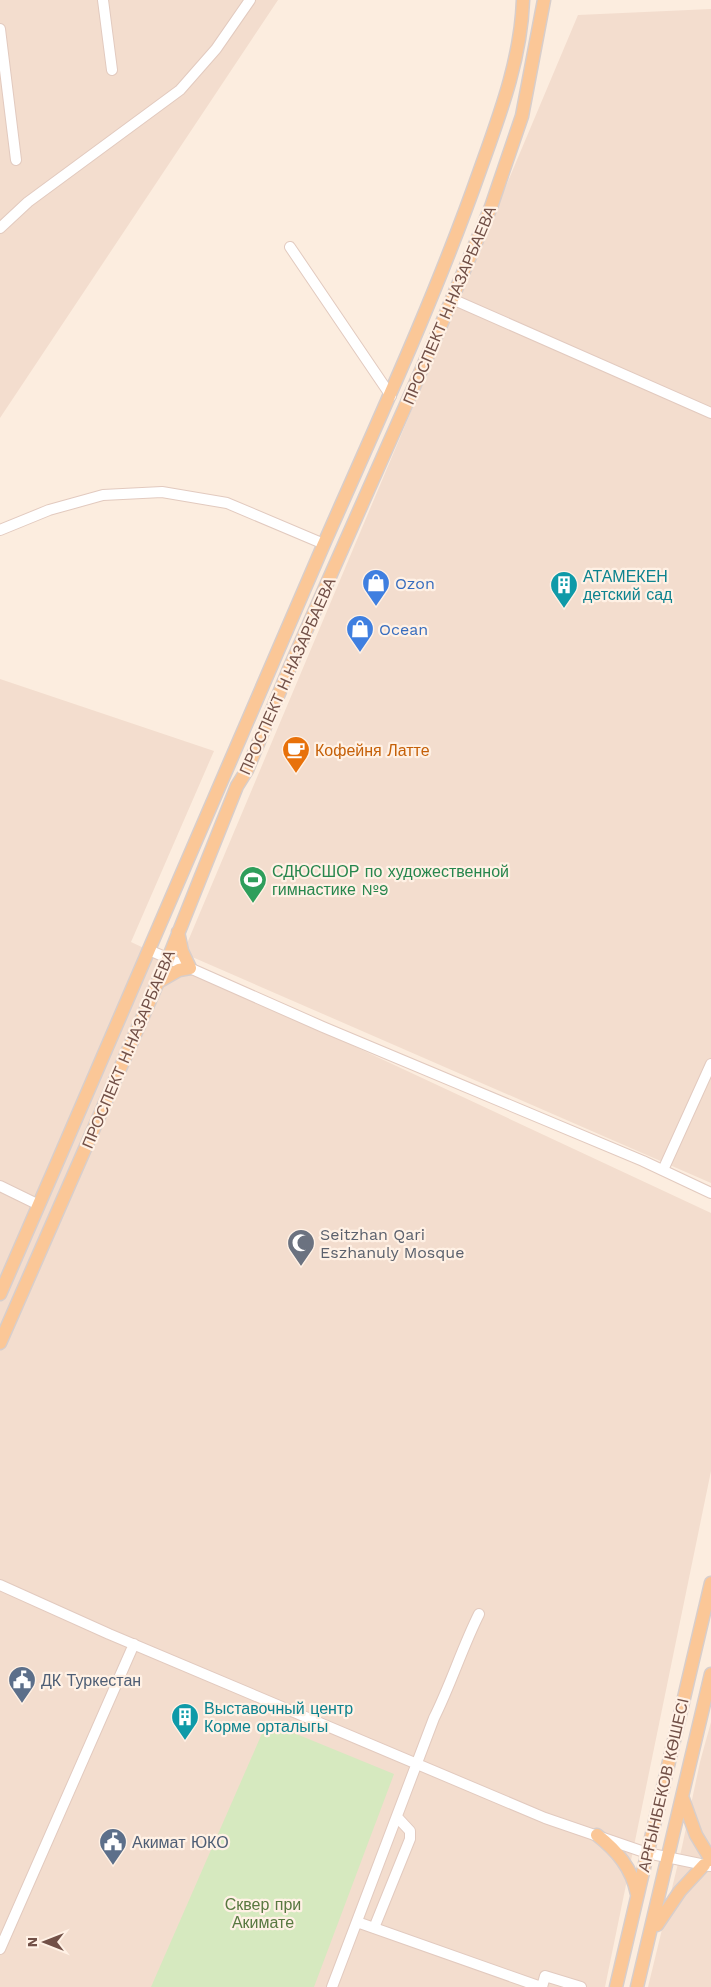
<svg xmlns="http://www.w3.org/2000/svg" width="711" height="1987" font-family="'Work Sans',sans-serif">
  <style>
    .residential { fill: #f3ddce }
    .green { fill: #d6e9bf }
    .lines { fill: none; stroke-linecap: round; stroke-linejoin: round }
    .minor-casing { stroke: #e2cabf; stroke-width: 12 }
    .major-casing { stroke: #d8cecb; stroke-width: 15 }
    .minor { stroke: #fff; stroke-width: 10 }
    .major { stroke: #fbc797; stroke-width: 12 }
    .labels { text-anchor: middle; stroke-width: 4.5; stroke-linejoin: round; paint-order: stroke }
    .street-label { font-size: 16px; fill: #725047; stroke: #fff1e5 }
    .culture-label { font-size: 16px; fill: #0d838f; stroke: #fff1e5; text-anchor: start }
    .shop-label { font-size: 16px; fill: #366cbe; stroke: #fff1e5; text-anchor: start }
    .food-label { font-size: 16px; fill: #c56008; stroke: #fff1e5; text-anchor: start }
    .leisure-label { font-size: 16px; fill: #27864d; stroke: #fff1e5; text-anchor: start }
    .worship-label { font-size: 16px; fill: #5b616d; stroke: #fff1e5; text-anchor: start }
    .service-label { font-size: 16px; fill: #4e5e75; stroke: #fff1e5; text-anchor: start }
    .park-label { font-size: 16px; fill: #587840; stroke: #fff1e5 }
  </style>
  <rect width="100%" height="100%" fill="#fceddf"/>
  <path class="residential" d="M0 0H278L0 418Z
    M711 9V1183L183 953 578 15Z
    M0 679 214 751 131 942 711 1213V1471L605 1987H0Z
    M711 1722V1987H648L682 1847 700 1762Z"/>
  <path class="green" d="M267 1722 394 1774 314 1987H151Z"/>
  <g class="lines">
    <defs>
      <path id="minor" d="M103 0 112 70
        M0 29 16 160
        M0 228 28 202 180 90 216 49 250 0
        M290 247 391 396
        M452 299 711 413
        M0 530 49 510 103 495 162 492 227 503 324 544
        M149 950 323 1027 643 1161 711 1193
        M663 1170 711 1064
        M0 1186 39 1205
        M0 1585 109 1634 545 1818 647 1853 710 1866
        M357 1922 541 1987
        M374 1928 410 1839V1831L397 1817
        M0 1949 134 1644
        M332 1987 434 1718C451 1684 462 1648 479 1614
        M542 1987 545 1976 581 1987"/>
      <path id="major" d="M158 982 179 970 190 968 182 951 178 932
        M0 1294C109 1045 214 794 323 546 378 421 435 298 480 170 500 114 521 59 523 0
        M0 1343 168 959 237 786 247 770 290 667 435 339 491 207 522 116 544 0
        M683 1799 696 1835 711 1860
        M597 1835C617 1851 632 1868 637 1894
        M657 1925 680 1891 704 1865
        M616 1987 711 1583
        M637 1987 711 1674"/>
    </defs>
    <use href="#minor" class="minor-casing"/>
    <use href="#major" class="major-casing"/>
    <use href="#minor" class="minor"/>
    <use href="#major" class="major"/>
  </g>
  <defs>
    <symbol id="shop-pin" viewBox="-11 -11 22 30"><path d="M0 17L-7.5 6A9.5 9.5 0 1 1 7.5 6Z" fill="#3f7fe0" stroke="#fff1e5"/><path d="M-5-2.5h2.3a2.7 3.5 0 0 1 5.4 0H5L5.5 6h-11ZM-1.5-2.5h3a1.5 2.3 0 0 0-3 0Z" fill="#fff"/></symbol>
    <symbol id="building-pin" viewBox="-11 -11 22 30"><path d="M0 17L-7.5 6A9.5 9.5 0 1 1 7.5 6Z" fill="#0f9aa8" stroke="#fff1e5"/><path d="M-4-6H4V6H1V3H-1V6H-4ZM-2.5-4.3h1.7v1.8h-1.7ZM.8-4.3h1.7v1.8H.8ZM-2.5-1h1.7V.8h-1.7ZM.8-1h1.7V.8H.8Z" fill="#fff"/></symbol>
    <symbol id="cafe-pin" viewBox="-11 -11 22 30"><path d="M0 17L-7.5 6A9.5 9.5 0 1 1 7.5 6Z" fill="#e8710a" stroke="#fff1e5"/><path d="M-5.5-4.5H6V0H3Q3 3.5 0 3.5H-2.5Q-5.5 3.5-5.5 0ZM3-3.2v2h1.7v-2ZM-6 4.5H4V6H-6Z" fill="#fff"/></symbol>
    <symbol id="stadium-pin" viewBox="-11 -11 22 30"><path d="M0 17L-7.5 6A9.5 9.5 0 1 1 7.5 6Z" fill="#2e9e5b" stroke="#fff1e5"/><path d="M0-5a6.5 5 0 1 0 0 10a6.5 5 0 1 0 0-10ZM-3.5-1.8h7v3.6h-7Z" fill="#fff"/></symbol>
    <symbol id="mosque-pin" viewBox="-11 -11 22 30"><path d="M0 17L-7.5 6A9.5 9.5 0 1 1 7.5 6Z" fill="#6b7280" stroke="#fff1e5"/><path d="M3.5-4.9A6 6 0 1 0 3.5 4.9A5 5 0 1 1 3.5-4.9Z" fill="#fff"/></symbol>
    <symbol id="civic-pin" viewBox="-11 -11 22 30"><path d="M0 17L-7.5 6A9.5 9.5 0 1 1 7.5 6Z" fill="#5c6f8a" stroke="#fff1e5"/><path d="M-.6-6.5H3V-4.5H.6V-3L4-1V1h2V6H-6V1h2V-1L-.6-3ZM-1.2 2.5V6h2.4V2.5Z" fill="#fff"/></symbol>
  </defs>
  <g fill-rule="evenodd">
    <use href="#shop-pin" x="360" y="567" width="32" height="43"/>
    <use href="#building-pin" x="548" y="569" width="32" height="43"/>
    <use href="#shop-pin" x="344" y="613" width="32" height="43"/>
    <use href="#cafe-pin" x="280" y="734" width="32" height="43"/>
    <use href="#stadium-pin" x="237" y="864" width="32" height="43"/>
    <use href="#mosque-pin" x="285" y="1227" width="32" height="43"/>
    <use href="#civic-pin" x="6" y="1664" width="32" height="43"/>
    <use href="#building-pin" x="169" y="1701" width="32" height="43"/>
    <use href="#civic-pin" x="97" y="1826" width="32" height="43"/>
  </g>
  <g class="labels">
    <g class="street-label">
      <text transform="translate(449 305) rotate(-67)" y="6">ПРОСПЕКТ Н.НАЗАРБАЕВА</text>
      <text transform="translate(287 676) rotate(-66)" y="6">ПРОСПЕКТ Н.НАЗАРБАЕВА</text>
      <text transform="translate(128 1049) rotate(-67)" y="6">ПРОСПЕКТ Н.НАЗАРБАЕВА</text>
      <text transform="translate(663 1785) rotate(-77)" y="6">АРҒЫНБЕКОВ КӨШЕСІ</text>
    </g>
    <g class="culture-label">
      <text x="583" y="582">АТАМЕКЕН<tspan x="583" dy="18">детский сад</tspan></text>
      <text x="204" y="1714">Выставочный центр<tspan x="204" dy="18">Корме орталыгы</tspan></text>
    </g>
    <g class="shop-label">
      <text x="395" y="589">Ozon</text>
      <text x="379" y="635">Ocean</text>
    </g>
    <g class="food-label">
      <text x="315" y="756">Кофейня Латте</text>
    </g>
    <g class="leisure-label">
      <text x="272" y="877">СДЮСШОР по художественной<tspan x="272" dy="18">гимнастике №9</tspan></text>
    </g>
    <g class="worship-label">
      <text x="320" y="1240">Seitzhan Qari<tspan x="320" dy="18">Eszhanuly Mosque</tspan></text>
    </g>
    <g class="service-label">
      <text x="41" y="1686">ДК Туркестан</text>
      <text x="132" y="1848">Акимат ЮКО</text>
    </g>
    <g class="park-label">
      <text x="263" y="1910">Сквер при<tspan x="263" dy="18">Акимате</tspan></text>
    </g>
  </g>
  <g transform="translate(45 1942) rotate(270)" stroke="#fff1e5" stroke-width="4" paint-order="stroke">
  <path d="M0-4L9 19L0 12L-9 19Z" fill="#725047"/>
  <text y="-8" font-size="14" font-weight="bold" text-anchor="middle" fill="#725047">N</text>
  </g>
</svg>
